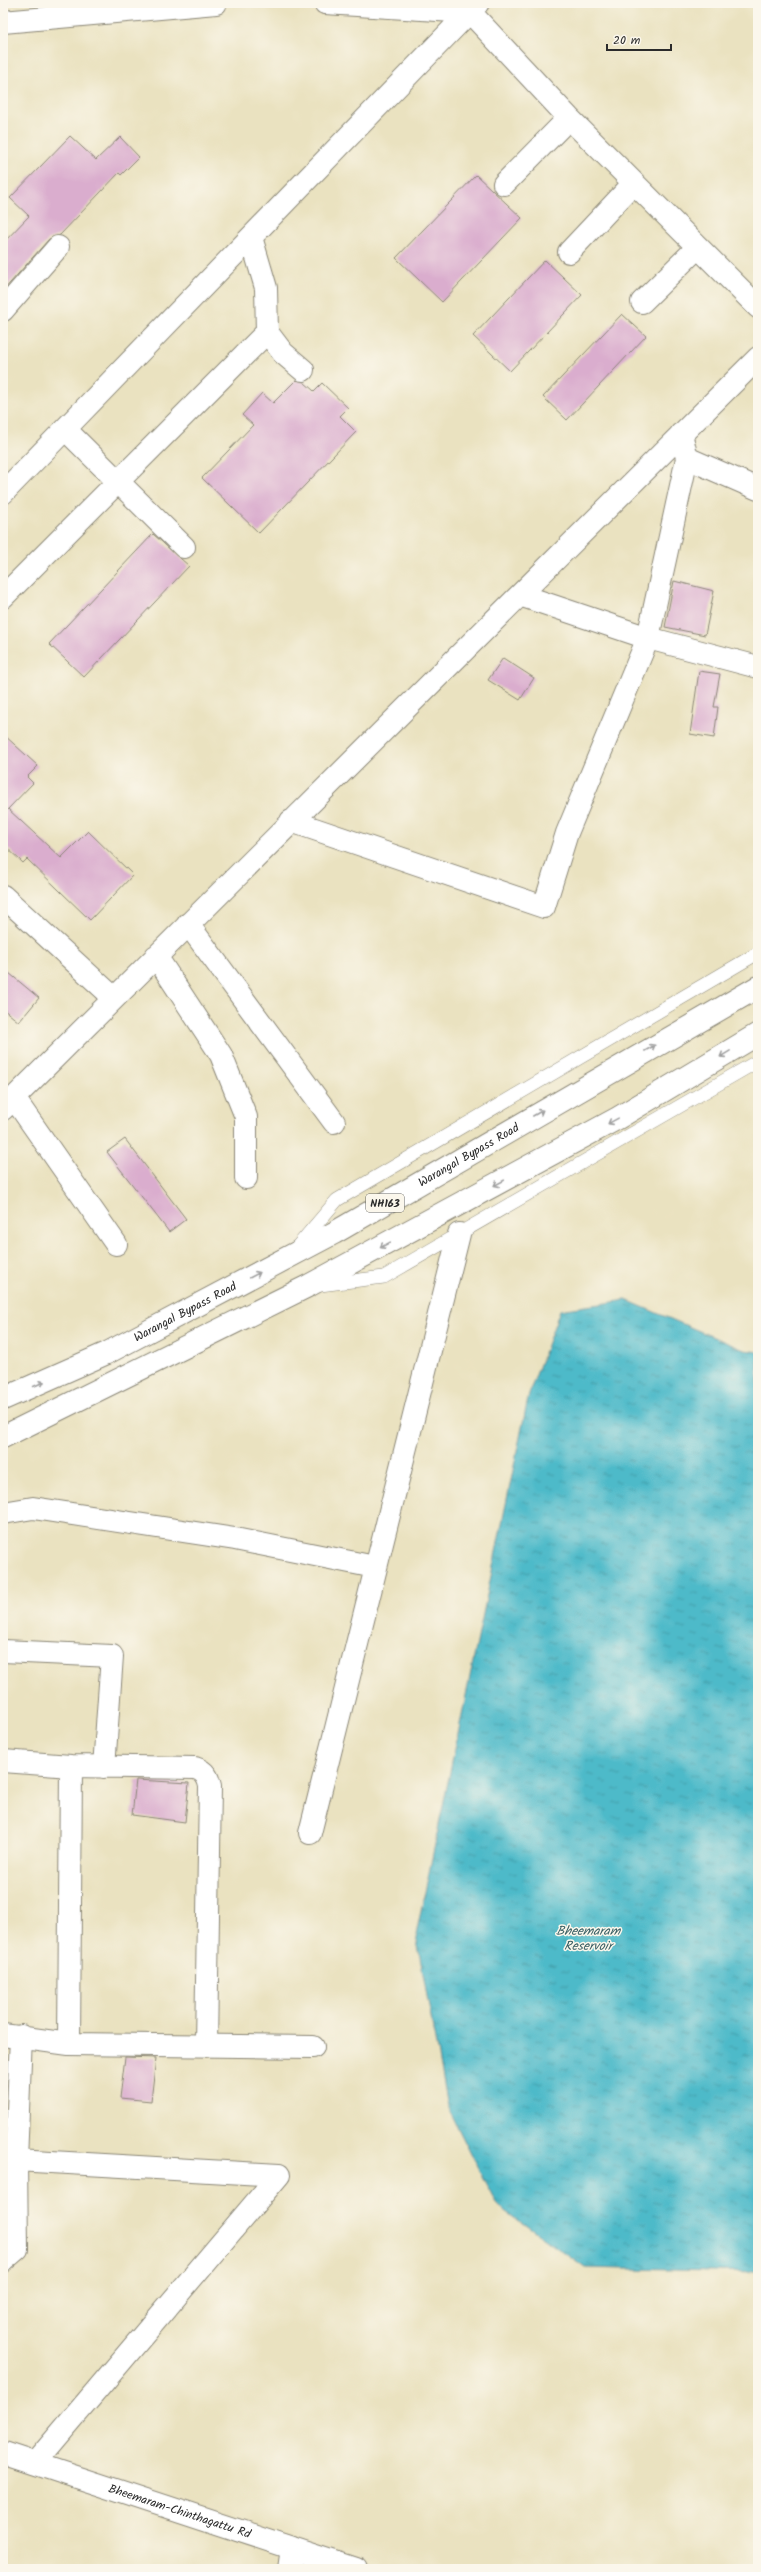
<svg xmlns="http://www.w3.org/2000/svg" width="761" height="2572" font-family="Kalam,sans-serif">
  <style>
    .water { fill: url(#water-ripples); stroke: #3c727a }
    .building { fill: #daadce }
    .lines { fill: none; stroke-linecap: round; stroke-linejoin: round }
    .service-casing { stroke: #8a8676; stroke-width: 14 }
    .minor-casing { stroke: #8a8676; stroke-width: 24 }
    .tertiary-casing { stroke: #8a8676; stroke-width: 24 }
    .trunk-casing { stroke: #8a8676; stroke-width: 24 }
    .service { stroke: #fff; stroke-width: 13 }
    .minor { stroke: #fff; stroke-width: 22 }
    .tertiary { stroke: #fff; stroke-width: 22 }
    .trunk { stroke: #fff; stroke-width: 22 }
    .oneway { stroke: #a0a0a0 }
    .labels { text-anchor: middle; stroke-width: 3; stroke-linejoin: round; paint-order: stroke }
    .shield { fill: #fbf7ec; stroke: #696865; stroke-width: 1 }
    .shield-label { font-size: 11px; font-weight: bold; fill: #2b2b2b }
    .street-label { font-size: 12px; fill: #2b2b2b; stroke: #fbf7ec }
    .water-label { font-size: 13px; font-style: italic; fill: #375d62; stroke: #fbf7ec }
  </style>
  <defs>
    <pattern id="water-ripples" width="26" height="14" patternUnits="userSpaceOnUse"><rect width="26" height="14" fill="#4ebac9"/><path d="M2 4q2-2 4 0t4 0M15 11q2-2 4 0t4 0" fill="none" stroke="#4197a3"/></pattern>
  </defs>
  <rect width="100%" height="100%" fill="#fbf7ec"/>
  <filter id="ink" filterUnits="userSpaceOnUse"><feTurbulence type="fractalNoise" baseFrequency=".025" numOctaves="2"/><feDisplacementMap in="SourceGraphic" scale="8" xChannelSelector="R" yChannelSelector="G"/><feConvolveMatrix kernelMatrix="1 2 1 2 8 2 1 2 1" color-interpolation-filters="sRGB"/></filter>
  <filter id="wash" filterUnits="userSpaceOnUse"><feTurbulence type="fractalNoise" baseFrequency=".012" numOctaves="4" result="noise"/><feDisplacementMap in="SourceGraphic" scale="16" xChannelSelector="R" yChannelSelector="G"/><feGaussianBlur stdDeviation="0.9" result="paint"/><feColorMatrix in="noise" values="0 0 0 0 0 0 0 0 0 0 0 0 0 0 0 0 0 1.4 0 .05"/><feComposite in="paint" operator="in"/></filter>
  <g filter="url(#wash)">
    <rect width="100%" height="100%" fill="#eae2c0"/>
    <path class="water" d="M626 1300 744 1350 758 1352V2272L585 2268 496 2204 447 2106 416 1935 529 1394 560 1310Z"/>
    <g id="blocks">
      <path class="building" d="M70 136 96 160 120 137 139 157 121 175 119 173 60 235 49 239 3 291V243L29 216 10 198Z
        M476 175 522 218 442 302 396 258Z
        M545 260 582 295 510 371 473 336Z
        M622 314 646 336 567 420 543 397Z
        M296 380 304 382 314 391 322 383 348 408 340 416 356 432 259 533 202 478 253 425 242 415 262 393 273 403Z
        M153 534 189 566 84 677 49 644Z
        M674 581 714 591 705 635 665 627Z
        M503 658 534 678 520 700 488 680Z
        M699 671 720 674 714 707H718L714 738 690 734Z
        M3 734 38 766 27 777 33 783 8 809 61 858 88 831 133 875 90 920 27 859 23 863 3 844Z
        M3 968 39 998 19 1022 3 1009Z
        M125 1139 186 1219 169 1232 107 1152Z
        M136 1780 189 1783 185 1822 132 1815Z
        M125 2057 156 2058 151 2101 120 2098Z"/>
    </g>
  </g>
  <g filter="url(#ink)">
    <use href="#blocks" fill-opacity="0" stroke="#8a8676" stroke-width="1"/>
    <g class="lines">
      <defs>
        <path id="service" d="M297 1247 337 1200 758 953
          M320 1285 384 1277 758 1061"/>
        <path id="minor" d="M325 3 470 12 569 118 758 307
          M3 22 216 3
          M504 184 569 118
          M569 252 634 183
          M642 302 698 247
          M3 310 58 247
          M267 332 283 353 303 370
          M65 429 184 547
          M687 458 758 489
          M3 493 478 3
          M520 595 648 638 758 667
          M3 597 267 332 266 288 251 237
          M291 821 544 907 567 833 648 638 687 458 681 434
          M3 896 114 998
          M188 924 334 1122
          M156 956 221 1055 246 1117V1178
          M14 1098 116 1244
          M3 1109 758 358
          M3 1513 33 1508 235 1539 375 1567
          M3 1651 112 1656 104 1767
          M3 1761 71 1766 195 1768C205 1771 208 1777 210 1786L206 2046
          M310 1833 459 1234
          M3 2035 69 2044 313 2047
          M69 2044 71 1766
          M16 2160 279 2175 35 2463
          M3 2261 17 2249 16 2160 21 2036
          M289 2569 292 2548"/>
        <g id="tertiary">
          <path id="s1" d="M3 2453 356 2569"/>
        </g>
        <g id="trunk">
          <path id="s2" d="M3 1399 107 1353 334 1233 758 987"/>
          <path d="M3 1437 308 1286 618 1118 758 1034"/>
        </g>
      </defs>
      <use href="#service" class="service-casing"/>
      <use href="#minor" class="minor-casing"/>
      <use href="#tertiary" class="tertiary-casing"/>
      <use href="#trunk" class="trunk-casing"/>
      <use href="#service" class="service"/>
      <use href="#minor" class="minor"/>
      <use href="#tertiary" class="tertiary"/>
      <use href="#trunk" class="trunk"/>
    </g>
    <defs><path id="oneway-shaft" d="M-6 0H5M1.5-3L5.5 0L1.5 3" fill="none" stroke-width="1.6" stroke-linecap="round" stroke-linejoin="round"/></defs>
    <g class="oneway">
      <use href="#oneway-shaft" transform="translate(650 1048) rotate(-30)"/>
      <use href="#oneway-shaft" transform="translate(725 1054) rotate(149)"/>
      <use href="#oneway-shaft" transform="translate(538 1113) rotate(-30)"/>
      <use href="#oneway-shaft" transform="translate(613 1121) rotate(151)"/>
      <use href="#oneway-shaft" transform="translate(499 1183) rotate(152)"/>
      <use href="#oneway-shaft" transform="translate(385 1245) rotate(152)"/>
      <use href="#oneway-shaft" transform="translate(255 1275) rotate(-28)"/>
      <use href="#oneway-shaft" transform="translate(39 1384) rotate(-24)"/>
    </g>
  </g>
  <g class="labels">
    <rect class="shield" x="366" y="1194" width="38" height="18" rx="3"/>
    <g class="shield-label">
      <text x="385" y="1207">NH163</text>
    </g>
    <g class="street-label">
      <text dy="4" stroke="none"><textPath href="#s2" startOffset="526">Warangal Bypass Road</textPath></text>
      <text dy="4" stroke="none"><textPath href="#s2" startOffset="202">Warangal Bypass Road</textPath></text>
      <text dy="4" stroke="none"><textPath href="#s1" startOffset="186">Bheemaram-Chinthagattu Rd</textPath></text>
    </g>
    <g class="water-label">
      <text x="588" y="1935">Bheemaram<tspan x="588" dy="15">Reservoir</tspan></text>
    </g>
  </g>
  <rect width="761" height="2572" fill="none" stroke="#fbf7ec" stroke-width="16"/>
  <path d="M607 44v6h64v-6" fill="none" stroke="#2b2b2b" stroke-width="2"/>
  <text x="613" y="44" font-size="12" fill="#2b2b2b" stroke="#fbf7ec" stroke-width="3" paint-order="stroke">20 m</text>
</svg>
